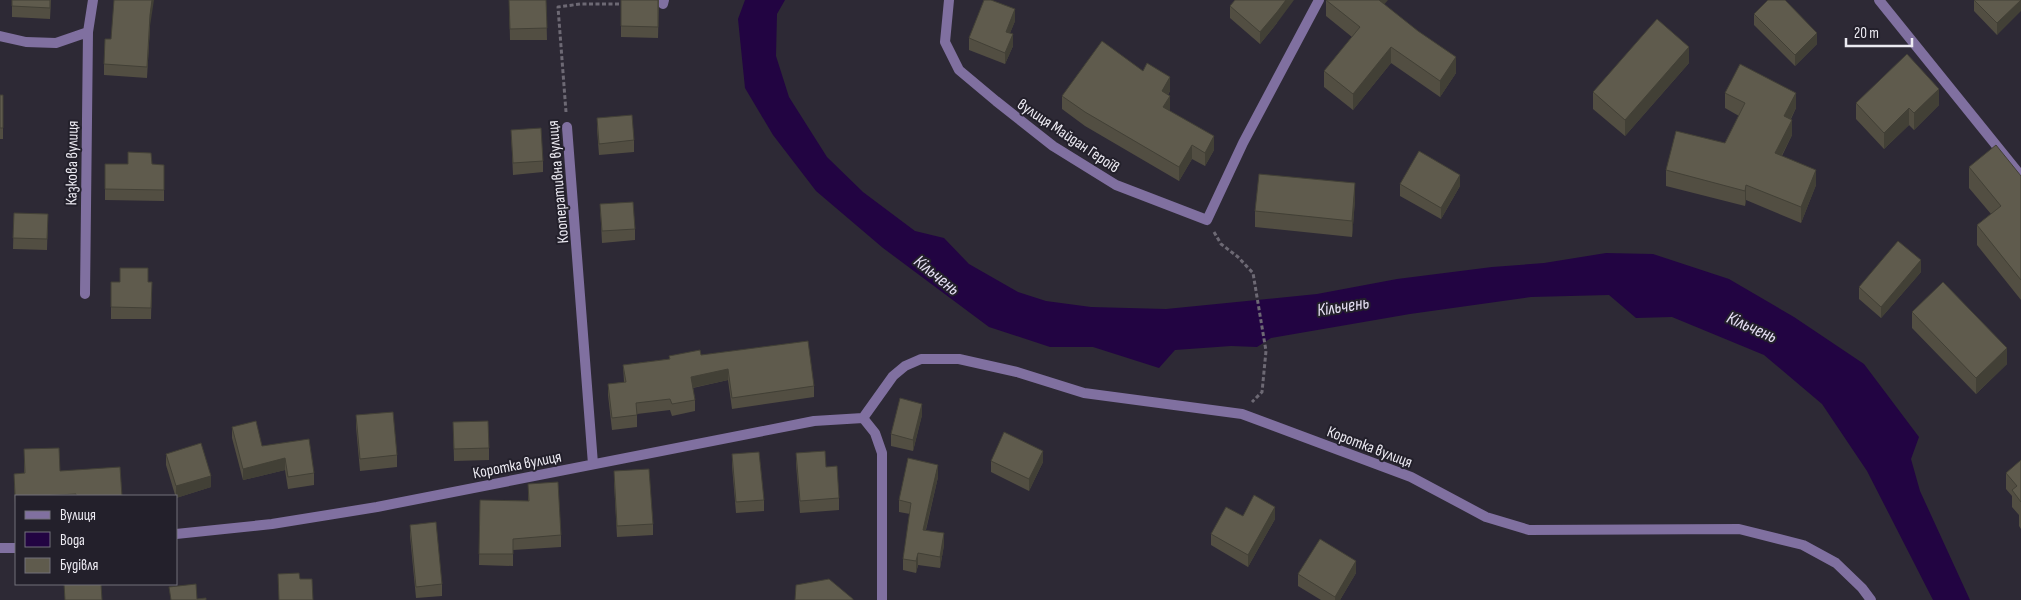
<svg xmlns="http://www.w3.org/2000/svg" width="2021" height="600" font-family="'Sofia Sans Condensed',sans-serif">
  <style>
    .water { fill: #220442 }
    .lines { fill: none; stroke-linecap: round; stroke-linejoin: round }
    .path { stroke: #6d6974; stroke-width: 3; stroke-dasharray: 4 2.5; stroke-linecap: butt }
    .street { stroke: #8070a0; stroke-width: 10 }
    .wall { fill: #524e42 }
    .shaded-wall { fill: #424036 }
    .building { fill: #5f5b4d; stroke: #424036 }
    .labels { text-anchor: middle; stroke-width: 4; stroke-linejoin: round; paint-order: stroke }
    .street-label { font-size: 16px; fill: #eceaf2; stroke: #23202b }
    .water-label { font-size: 18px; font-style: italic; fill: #e5dff3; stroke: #23202b }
  </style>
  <rect width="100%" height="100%" fill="#2d2935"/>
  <path class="water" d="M745 0H785L777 14 776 56 789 97 827 157 863 192 915 231 944 238 969 264 1018 292 1046 301 1091 307 1166 309 1317 294 1397 279 1492 267 1544 263 1606 253 1653 254 1729 279 1794 317 1864 364 1919 437 1911 459 1920 491 1970 600H1933L1867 471 1822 404 1764 355 1672 317 1636 318 1609 295 1531 297 1410 314 1271 338 1257 347 1231 346 1175 350 1159 368 1093 347H1050L989 327 883 248 816 191 773 135 745 88 738 19Z"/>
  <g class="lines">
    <path class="path" d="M566 112 558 7 580 4H623
      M1214 232 1221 244 1238 257 1253 273 1266 351 1262 392 1252 402"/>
    <path class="street" d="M949 0 945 42 959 70 996 101 1053 146 1116 185 1207 220 1243 143 1319 0
      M1879 0 2021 176
      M663 4 664 0
      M0 36 26 42 56 43 88 32
      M567 127 593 464
      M85 294 88 32 93 0
      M863 418 875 433 882 453V600
      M176 534 272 524 377 507 814 421 863 418 893 376 905 366 921 359H959L1017 372 1084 393 1242 414 1411 477 1486 517 1529 530 1739 529 1803 545 1836 563 1862 588 1871 600
      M0 548H16"/>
  </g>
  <path class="wall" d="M12 0H51L50 19 12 17Z
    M509 0H546L547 40H510Z
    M621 0H659L658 38 621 37Z
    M1326 0 1384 4 1456 73 1440 97 1391 63 1353 110 1324 87V71L1352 37 1326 16Z
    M1974 0H2021L1997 35 1974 11Z
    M1230 6 1277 23 1260 44 1230 18Z
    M1754 14 1817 44 1795 66 1754 25Z
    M1015 21 1010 33 1013 46 1005 64 969 50V38Z
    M150 26 147 78 104 75V64L111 39Z
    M1689 63 1625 136 1593 109V92Z
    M1170 91 1168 95 1170 109 1169 110 1214 150 1205 166 1192 159 1179 181 1085 126 1062 109V96Z
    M1725 93 1796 108 1791 119 1792 135 1782 156 1816 185 1801 223 1746 200 1745 206 1666 186V170L1725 143 1739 116 1725 108Z
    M0 95H3V139H0Z
    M1856 103 1939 105 1914 130 1909 125 1884 149 1856 119Z
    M597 118 634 140V152L599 155 597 129Z
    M511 130 543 161V172L513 175Z
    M105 164 164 165V201L105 200Z
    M1969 167 2021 176V300L1977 245V225L1991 214 1969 188Z
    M1400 184 1460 186 1441 219 1400 196Z
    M1355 200 1352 237 1255 227V211Z
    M600 204 635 229V240L602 243Z
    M14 213 48 214 47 250 13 249Z
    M1921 272 1881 318 1859 299V287Z
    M111 282H152L151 319H111Z
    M1912 312 2007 364 1976 394 1912 328Z
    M701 355 814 386V397L732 409 728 380 693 388 695 400V411L672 416 670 410 637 414V427L612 430 608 395V384L624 382 623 365 669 359V356Z
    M356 415 397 455V467L360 471 356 427Z
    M922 415 913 451 891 446V434Z
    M453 422 489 448V460L454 461Z
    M232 427 262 446 314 473V485L288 489 285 470 243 480 232 438Z
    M24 449 60 471 122 496H16V529L14 474 24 473Z
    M796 453 826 467 839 498V510L800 513 796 464Z
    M166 454 211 487 176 498 166 465Z
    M732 454 764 500V511L736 513 732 466Z
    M2021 460V529L2019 526V515L2012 507V496L2006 489V473Z
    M991 461 1043 462 1029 491 991 472Z
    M614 471 653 524V535L617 537 614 483Z
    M938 477 926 530 944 545 940 568 918 565 916 573 903 570V559L910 514 899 512V500Z
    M528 484 561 535V547L513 550V566L479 565 480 500 528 501Z
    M1243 516 1275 519 1248 567 1211 545V534Z
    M410 525 442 584V596L416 598 410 536Z
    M1356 573 1340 600H1321L1298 586V574Z"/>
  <path class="shaded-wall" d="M152 0H154L150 26 147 78 150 15Z
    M1286 0H1294L1277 23 1260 44V32Z
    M1376 0H1388L1376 14Z
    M2021 0V11L1997 35V23Z
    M1015 9V21L1006 43V32Z
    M1817 33V44L1795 66V55Z
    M1013 34V46L1005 64V53Z
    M1391 47V63L1353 110V94Z
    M1689 47V63L1625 136V120Z
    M1456 57V73L1440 97V81Z
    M1170 77V91L1162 104V91Z
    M1939 89V105L1914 130V113Z
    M1796 93V108L1784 131V116Z
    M1170 96V109L1163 120V107Z
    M1909 108V125L1884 149V133Z
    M1792 120V135L1775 168V153Z
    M1214 136V150L1205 166V153Z
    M1192 145V159L1179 181V167Z
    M1816 170V185L1801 223V207Z
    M1460 175V186L1441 219V208Z
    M1355 183V200L1352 237V221Z
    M1746 185V200L1745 206V191Z
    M1921 260V272L1881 318V307Z
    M2007 348V364L1976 394V378Z
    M728 369V380L691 388V377Z
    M922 404V415L913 451V440Z
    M1043 451V462L1029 491V479Z
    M285 458V470L243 480V469Z
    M938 465V477L923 541V530Z
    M211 476V487L176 498V486Z
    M1275 507V519L1248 567V555Z
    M944 533V545L940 568V557Z
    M918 553V565L916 573V561Z
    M1356 561V573L1340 600H1335V597Z"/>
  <path class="building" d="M12 0H50V8L12 6Z
    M114 0H152L150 15 147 67 104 64 105 39H111Z
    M509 0H546L547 28 510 29Z
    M621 0H658V27L621 26Z
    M984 0H991L1015 9 1006 32 1013 34 1005 53 969 38Z
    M1235 0H1286L1277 12 1260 32 1230 6Z
    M1326 0H1379L1418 31 1456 57 1440 81 1391 47 1353 94 1324 71 1360 27Z
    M1768 0H1785L1817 33 1795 55 1754 14Z
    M1974 0H2021L1997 23Z
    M1657 19 1689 47 1625 120 1593 92Z
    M1102 41 1143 71 1147 63 1170 77 1162 91 1170 96 1163 107 1214 136 1205 153 1192 145 1179 167 1085 112 1062 96Z
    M1907 54 1939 89 1914 113 1909 108 1884 133 1856 103Z
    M1740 64 1796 93 1784 116 1792 120 1775 153 1816 170 1801 207 1746 185 1745 191 1666 170 1676 131 1725 143 1745 103 1725 93Z
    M0 95H3V128H0Z
    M632 115 634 140 599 144 597 118Z
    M541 128 543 161 513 163 511 130Z
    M1996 145 2021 176V280L1977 225 2001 206 1969 167Z
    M1419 151 1460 175 1441 208 1400 184Z
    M128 152 151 153 152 164 164 165V190L105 189V164H128Z
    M1259 174 1355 183 1352 221 1255 211Z
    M633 202 635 229 602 231 600 204Z
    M14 213 48 214 47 239 13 238Z
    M1898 241 1921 260 1881 307 1859 287Z
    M120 268H148V282H152L151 308 111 307V282H120Z
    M1943 282 2007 348 1976 378 1912 312Z
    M808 341 814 386 732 398 728 369 691 377 695 400 672 404 670 399 636 403 637 415 612 418 608 384 626 382 623 365 670 359 669 356 700 350 701 355Z
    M900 398 922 404 913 440 891 434Z
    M393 412 397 455 360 459 356 415Z
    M256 421 262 446 309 439 314 473 288 477 285 458 243 469 232 427Z
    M488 421 489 448 454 449 453 422Z
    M1004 432 1043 451 1029 479 991 461Z
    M201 443 211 476 176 486 166 454Z
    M59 448 60 471 120 467 122 496H76V494L40 496H16V515L14 474 25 473 24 449Z
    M825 451 826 467 837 466 839 498 800 501 796 453Z
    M759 452 764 500 736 502 732 454Z
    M908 458 938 465 923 530 944 533 940 557 918 553 916 561 903 559 911 503 899 500Z
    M2021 460V502L2012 490 2017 486 2006 473Z
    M649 469 653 524 617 526 614 471Z
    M558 482 561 535 513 539V554H479L480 500 529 501 528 484Z
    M1254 495 1275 507 1248 555 1211 534 1226 507 1243 516Z
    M436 522 442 584 416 587 410 525Z
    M1320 539 1356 561 1335 597 1298 574Z
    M299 573 300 579H312L313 600H279L278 574Z
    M829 579 853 599V600H795L796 585Z
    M64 584H101L102 600H65Z
    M196 584 197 599 206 598V600H171L169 587Z"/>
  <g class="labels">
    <g class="street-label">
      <text transform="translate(1069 135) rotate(34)" y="6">вулиця Майдан Героїв</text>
      <text transform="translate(71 163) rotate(-89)" y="6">Казкова вулиця</text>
      <text transform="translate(557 182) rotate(-95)" y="6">Кооперативна вулиця</text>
      <text transform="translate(1370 446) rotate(21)" y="6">Коротка вулиця</text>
      <text transform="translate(517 464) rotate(-11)" y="6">Коротка вулиця</text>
    </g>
    <g class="water-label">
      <text transform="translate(937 275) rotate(39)" y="6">Кільчень</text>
      <text transform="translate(1343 306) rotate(-9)" y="6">Кільчень</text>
      <text transform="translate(1752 327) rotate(24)" y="6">Кільчень</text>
    </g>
  </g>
  <rect x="15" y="495" width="162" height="90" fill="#23202b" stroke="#73717b"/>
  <rect x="25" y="511" width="25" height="8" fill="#8070a0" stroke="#73717b"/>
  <text x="60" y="520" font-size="15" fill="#eceaf2">Вулиця</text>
  <rect x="25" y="532" width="25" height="15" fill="#220442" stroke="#73717b"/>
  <text x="60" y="545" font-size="15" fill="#eceaf2">Вода</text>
  <rect x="25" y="558" width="25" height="15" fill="#5f5b4d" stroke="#73717b"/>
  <text x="60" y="570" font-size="15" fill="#eceaf2">Будівля</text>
  <path d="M1846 38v8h66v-8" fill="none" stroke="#eceaf2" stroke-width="2.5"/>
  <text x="1854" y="38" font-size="15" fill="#eceaf2" stroke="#23202b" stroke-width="4" paint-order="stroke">20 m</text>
</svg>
